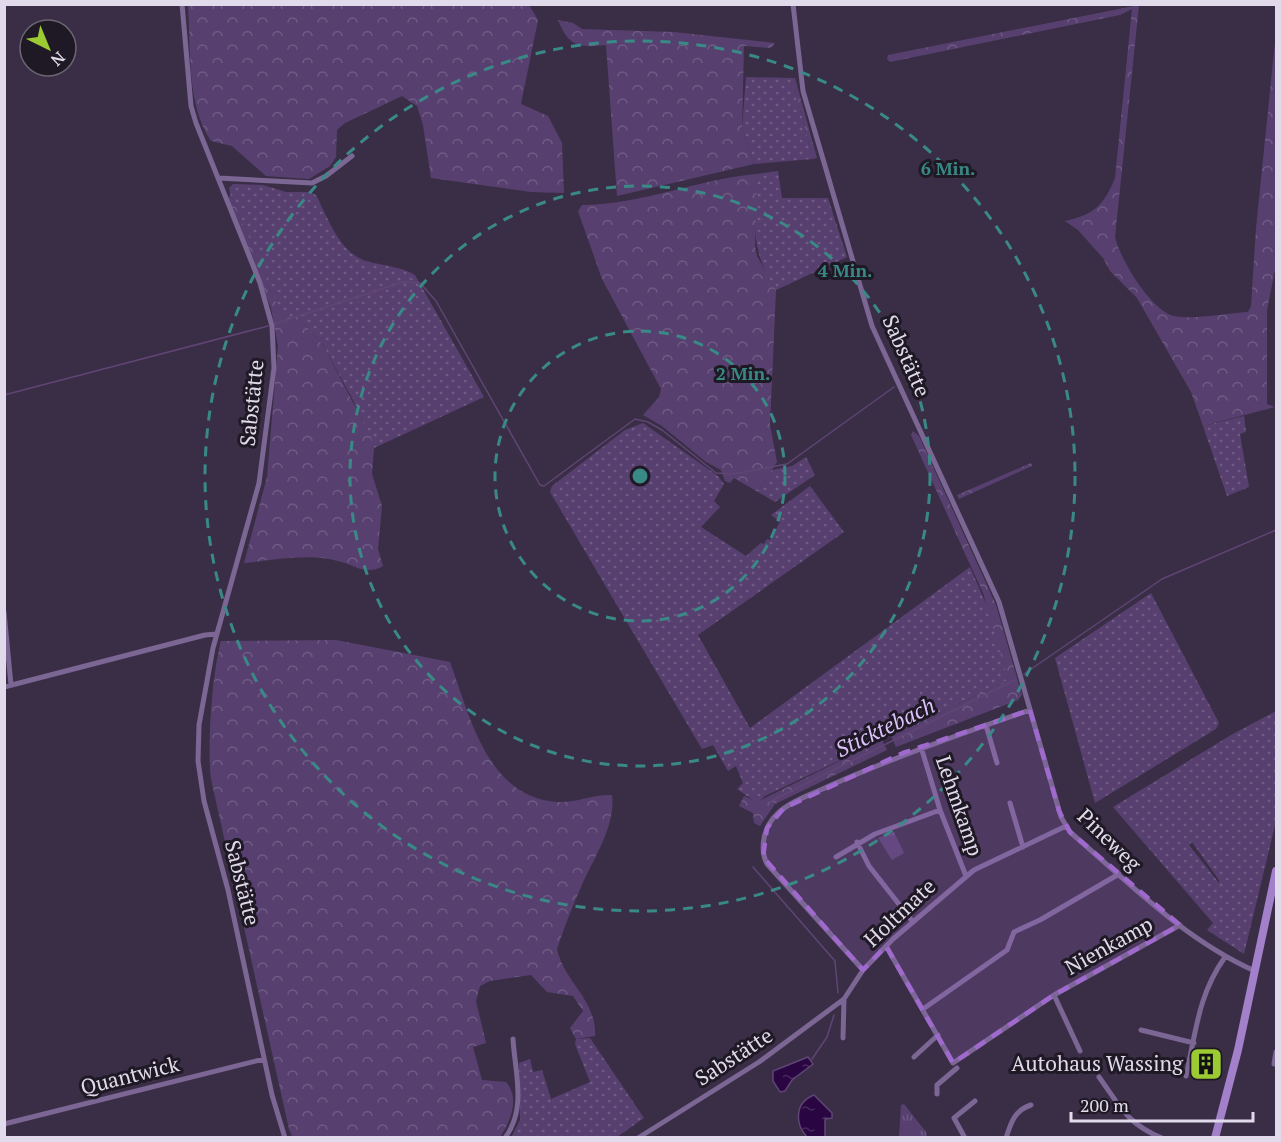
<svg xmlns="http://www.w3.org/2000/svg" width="1281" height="1142" font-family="'PT Serif',serif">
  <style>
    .grass { fill: url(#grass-dots); fill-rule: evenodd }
    .forest { fill: url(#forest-crowns) }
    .park { fill: url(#park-tufts) }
    .water { fill: url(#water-ripples); stroke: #604574; stroke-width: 1.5 }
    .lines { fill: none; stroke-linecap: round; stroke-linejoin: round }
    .stream { stroke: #604574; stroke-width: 1.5 }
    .street { stroke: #7b6694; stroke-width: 5 }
    .secondary { stroke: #a380ca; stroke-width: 8 }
    .marked { fill: #9f69ce; fill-opacity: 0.2; stroke: #9f69ce; stroke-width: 4.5; stroke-dasharray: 12 8; stroke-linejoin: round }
    .ring { fill: none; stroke: #398a87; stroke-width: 3; stroke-dasharray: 10 8 }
    .labels { text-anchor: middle; stroke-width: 6; stroke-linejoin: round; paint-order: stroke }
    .street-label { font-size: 21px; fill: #e1daea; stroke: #1e1924 }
    .poi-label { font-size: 21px; fill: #e1daea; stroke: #1e1924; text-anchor: end }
    .water-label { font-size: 22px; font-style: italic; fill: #dbc1f9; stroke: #1e1924 }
    .centre { fill: #398a87; stroke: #1e1924; stroke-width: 3 }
    .ring-label { font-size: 18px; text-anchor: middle; font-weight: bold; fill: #398a87; stroke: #1e1924; stroke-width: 6; stroke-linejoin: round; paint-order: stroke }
  </style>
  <defs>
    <pattern id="grass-dots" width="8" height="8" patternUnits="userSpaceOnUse" patternTransform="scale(1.5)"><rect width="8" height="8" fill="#57406f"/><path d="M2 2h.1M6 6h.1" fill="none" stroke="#6f5b84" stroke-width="1.8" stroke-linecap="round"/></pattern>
    <pattern id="forest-crowns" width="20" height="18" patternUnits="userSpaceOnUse" patternTransform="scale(1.5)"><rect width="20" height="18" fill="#57406f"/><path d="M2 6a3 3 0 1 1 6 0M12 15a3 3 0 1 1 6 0" fill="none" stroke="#6f5b84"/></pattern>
    <pattern id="park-tufts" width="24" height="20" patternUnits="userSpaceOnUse" patternTransform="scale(1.5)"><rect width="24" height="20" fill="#57406f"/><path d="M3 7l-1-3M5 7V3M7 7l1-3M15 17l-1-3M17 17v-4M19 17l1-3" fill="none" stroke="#6f5b84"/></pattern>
    <pattern id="water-ripples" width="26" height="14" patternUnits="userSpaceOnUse" patternTransform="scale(1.5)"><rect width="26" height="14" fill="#290542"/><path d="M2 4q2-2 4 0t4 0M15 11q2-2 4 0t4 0" fill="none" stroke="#48295d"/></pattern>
  </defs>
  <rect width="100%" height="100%" fill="#3a2e47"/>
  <path class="grass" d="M746 77 792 78 813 159 754 164 742 127Z
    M778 171 782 198H828L847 257 776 290C749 249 754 220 757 174Z
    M233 184 263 185 286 192H310L316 195C328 218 339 252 366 261 383 266 400 266 415 275L484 397 374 448 353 400 323 345 297 316 283 319 230 193 229 188Z
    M1244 416 1246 432 1240 434 1249 487 1227 496 1203 426Z
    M643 423 718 476 724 484 714 501 720 507 701 527 746 556 761 543 764 544 767 539 770 540 780 522 771 515 810 486 844 532 698 635 750 728 970 567 989 611 1008 680 765 796 757 803 737 789 743 783 736 766 728 771 713 745 702 749 550 492 552 486 625 430Z
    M806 457 815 475 775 502 758 492 772 470 792 466Z
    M1151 593 1219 723 1216 729 1095 803 1055 658Z
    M1276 711V821L1244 954 1207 930 1213 923 1113 807 1231 735ZM1192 842 1219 880V883L1189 845Z
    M590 1038 644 1118 617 1137 511 1138 520 1120 519 1063 530 1059 533 1072 542 1070 551 1099 590 1082 575 1044 576 1039Z"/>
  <path class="forest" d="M188 5H529L538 20 521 104 548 116 562 143 564 193 531 192 431 178 423 125 417 106 402 96 345 123 337 130 336 157 330 166 309 179 266 176 232 146 211 141C186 104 191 48 188 5Z
    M1139 5 1115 237C1120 259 1151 311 1174 316 1194 320 1228 313 1248 312L1251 306 1256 228 1276 32V265L1267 310V404L1275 407 1203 426 1191 392 1137 298 1110 271 1103 258 1078 230 1065 221C1094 215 1104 205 1115 178L1132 9 1120 15 890 62 887 59 888 55Z
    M558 20 573 23 582 29 674 32 775 43 771 48 744 46 742 127 754 164 617 196 606 45C579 48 569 47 558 20Z
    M792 78H795L817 158 813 159Z
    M757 174 755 246 757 256 776 290 770 425 777 462 758 492 734 478 730 483 725 481 721 470 706 462 662 426 643 415 659 397 661 389 602 279 578 211 582 205C642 205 697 179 757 174Z
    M230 193 283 318 297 316 323 345 371 437 374 448 372 474 382 506 378 549 383 566C365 576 355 565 338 561 308 553 275 560 244 563L267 477 278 346 271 308 229 200Z
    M913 431 919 436 996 605 1022 695 1018 700 896 747 891 736 1008 680 983 593 911 435Z
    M1031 463 1032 466 959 499 957 495Z
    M336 640 450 662C470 716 487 798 558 802 576 803 594 794 612 795 616 826 593 859 581 887 572 907 564 928 557 949 564 982 597 1000 595 1036L576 1039 570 1028 583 1011 573 996 547 992 531 975 490 981 480 986 476 1001 486 1043 473 1047 482 1080 506 1082C520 1098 511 1121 500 1137L293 1138 289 1129 211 779C207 746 212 674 221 641Z
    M882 740 887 750 775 804 760 826 754 823 753 813 739 806 744 796 757 802Z"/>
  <path class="park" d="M894 832 904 853 892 860 878 838Z
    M904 1104 926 1132 927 1137H899L901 1105Z"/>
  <path class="water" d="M808 1057 813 1064 792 1080 785 1091 780 1092 773 1081V1071Z
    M814 1095 832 1113V1118L825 1119V1137H807C795 1124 794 1103 814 1095Z"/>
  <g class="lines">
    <path class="stream" d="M274 324 403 282 420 283 436 301 540 485 544 486 635 419 648 422 662 430 716 473 733 474 787 464 894 387
      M4 395 268 326
      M1024 674 1162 579 1276 530
      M769 802 1015 680
      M753 867 835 961 838 993
      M812 1059 827 1037 834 1015"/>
    <path class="street" d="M182 4 191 106 196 123 260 283 272 326 274 368 259 483 213 648 199 725 198 761 204 801 228 890 272 1095 285 1138
      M793 4 803 91 872 326 999 602 1061 817 1070 832C1128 882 1185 940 1255 971
      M218 178 312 183 326 176 352 156
      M4 612 11 685
      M4 687 205 635 217 634
      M986 725 997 763
      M921 747 940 810 966 876
      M1010 803 1023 847
      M857 842 869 866 913 922
      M836 857 875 834 940 810
      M886 946 953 1063 1054 995
      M863 970 767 864C759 848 764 826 777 814 790 801 813 794 829 786 895 757 962 733 1030 710
      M923 1009 1007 950 1014 932 1040 920 1119 874
      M1141 1030 1194 1043
      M843 1038 844 999 863 970 893 939 974 870 1066 826
      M1080 1051 1054 995 1180 925
      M914 1057 938 1035
      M1274 1064 1276 1052
      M1186 1076C1196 1032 1198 995 1225 957
      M1099 1077C1120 1106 1127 1124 1162 1138
      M937 1094V1085L957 1068
      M4 1124 264 1059
      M505 1138C527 1108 515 1073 513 1039
      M638 1138 759 1062 844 999
      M965 1138 954 1118 975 1101
      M1006 1138C1011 1122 1015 1110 1031 1105"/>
    <path class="secondary" d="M1215 1138 1238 1050 1276 871"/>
  </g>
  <path class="marked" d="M1030 710 1059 811 1070 832 1180 925 1054 995 953 1063 886 946 863 970 763 857 767 828 784 808 903 753Z"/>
  <g class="ring">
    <circle cx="640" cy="476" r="145"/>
    <circle cx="640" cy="476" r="290"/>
    <circle cx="640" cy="476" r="435"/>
  </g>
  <defs>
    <symbol id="building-square" viewBox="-11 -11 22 22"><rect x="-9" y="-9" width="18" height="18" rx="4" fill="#9cca32" stroke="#1e1924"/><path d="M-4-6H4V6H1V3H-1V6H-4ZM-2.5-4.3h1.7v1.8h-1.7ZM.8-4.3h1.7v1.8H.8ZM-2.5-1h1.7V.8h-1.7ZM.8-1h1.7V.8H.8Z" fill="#111"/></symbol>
  </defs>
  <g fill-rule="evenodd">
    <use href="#building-square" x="1187" y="1045" width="38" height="38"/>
  </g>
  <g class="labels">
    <g class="street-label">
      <text transform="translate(906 356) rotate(66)" y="7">Sabstätte</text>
      <text transform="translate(252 403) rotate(-84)" y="7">Sabstätte</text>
      <text transform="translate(959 806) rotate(71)" y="7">Lehmkamp</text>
      <text transform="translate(1109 840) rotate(44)" y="7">Pineweg</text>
      <text transform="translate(242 883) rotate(76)" y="7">Sabstätte</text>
      <text transform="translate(900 913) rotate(-43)" y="7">Holtmate</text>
      <text transform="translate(1109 946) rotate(-29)" y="7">Nienkamp</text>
      <text transform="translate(734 1057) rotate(-33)" y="7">Sabstätte</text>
      <text transform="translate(130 1076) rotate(-14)" y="7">Quantwick</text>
    </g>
    <g class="poi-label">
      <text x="1183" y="1071">Autohaus Wassing</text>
    </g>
    <g class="water-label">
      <text transform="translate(885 727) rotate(-26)" y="8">Sticktebach</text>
    </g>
  </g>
  <circle cx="640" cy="476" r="9" class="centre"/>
  <g class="ring-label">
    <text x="948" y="175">6 Min.</text>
    <text x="845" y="277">4 Min.</text>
    <text x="743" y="380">2 Min.</text>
  </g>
  <rect width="1281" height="1142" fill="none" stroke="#e1daea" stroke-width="12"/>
  <g transform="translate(48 48) rotate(137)"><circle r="28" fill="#1e1924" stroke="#6c6673" stroke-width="1.5"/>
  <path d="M0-4.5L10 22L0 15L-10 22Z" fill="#9cca32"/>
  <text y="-9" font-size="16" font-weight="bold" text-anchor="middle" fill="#e1daea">N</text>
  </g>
  <path d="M1071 1112v9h182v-9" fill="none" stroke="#e1daea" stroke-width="3"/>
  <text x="1080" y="1112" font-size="18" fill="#e1daea" stroke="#1e1924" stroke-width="4.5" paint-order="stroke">200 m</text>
</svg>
